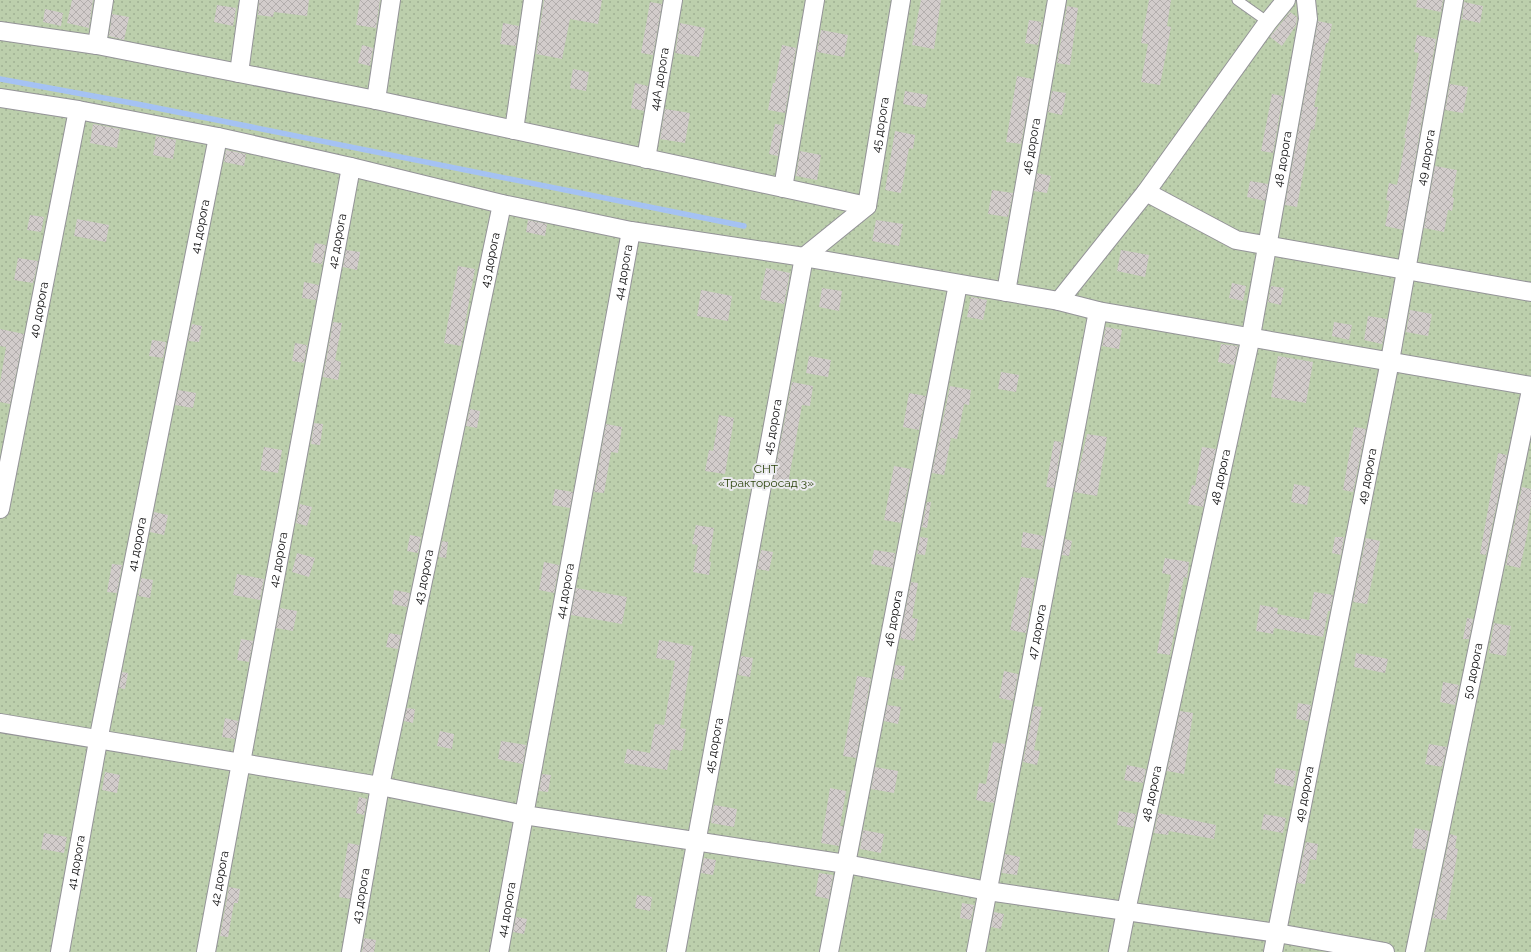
<svg xmlns="http://www.w3.org/2000/svg" width="1531" height="952" font-family="Raleway,sans-serif">
  <style>
    .grass { fill: url(#grass-dots) }
    .lines { fill: none; stroke-linecap: round; stroke-linejoin: round }
    .stream { stroke: #a5c2f3; stroke-width: 5.5 }
    .building { fill: url(#building-cross-hatch) }
    .service-casing { stroke: #949398; stroke-width: 11 }
    .minor-casing { stroke: #949398; stroke-width: 20 }
    .service { stroke: #fff; stroke-width: 9 }
    .minor { stroke: #fff; stroke-width: 18 }
    .labels { text-anchor: middle; stroke-width: 4; stroke-linejoin: round; paint-order: stroke }
    .street-label { font-size: 12px; fill: #0d0d0e; stroke: #eae9ee }
    .park-label { font-size: 12px; fill: #2b430c; stroke: #eae9ee }
  </style>
  <defs>
    <pattern id="grass-dots" width="8" height="8" patternUnits="userSpaceOnUse"><rect width="8" height="8" fill="#bccfac"/><path d="M2 2h.1M6 6h.1" fill="none" stroke="#a0b193" stroke-width="1.8" stroke-linecap="round"/></pattern>
    <pattern id="building-cross-hatch" width="8" height="8" patternUnits="userSpaceOnUse"><rect width="8" height="8" fill="#d2cccb"/><path d="M0 0l8 8M0 8l8-8" fill="none" stroke="#b3aead"/></pattern>
  </defs>
  <rect width="100%" height="100%" fill="#eae9ee"/>
  <path class="grass" d="M0 0H1531V952H0Z"/>
  <g class="lines">
    <path class="stream" d="M0 79 137 104 744 226"/>
  </g>
  <path class="building" d="M72 0H93L89 28 67 23Z
    M259 0H309L307 16 274 12 273 17 258 15Z
    M360 0H380L376 28 356 25Z
    M544 0H602L598 24 570 19 562 59 536 54Z
    M921 0H941L934 49 912 45Z
    M1149 0H1171L1167 26 1171 27 1160 85 1141 82 1148 44 1141 43Z
    M1417 0H1443L1441 12 1416 7Z
    M650 2 662 4 653 55 641 53Z
    M1464 2 1483 6 1480 23 1462 19Z
    M217 5 236 8 233 26 214 22Z
    M1067 6 1078 8 1070 65 1057 63Z
    M45 9 63 13 61 26 43 22Z
    M1290 12 1297 17 1296 25 1282 46 1270 37Z
    M112 14 129 17 124 40 109 36Z
    M1029 20 1042 22 1038 45 1025 43Z
    M1318 21 1332 24 1328 43H1326L1314 107H1318L1314 130 1311 129 1297 207 1285 205Z
    M503 23 519 26 516 46 500 44Z
    M680 23 705 28 699 57 675 53Z
    M821 30 848 35 844 57 817 52Z
    M1417 35 1436 39 1403 230 1385 226 1390 201 1386 200 1389 183 1397 185 1406 138H1404L1412 98 1411 97 1419 53 1414 52Z
    M362 45 373 48 370 66 358 63Z
    M782 45 796 48 785 113 768 110 773 83H775Z
    M573 69 589 72 586 91 570 88Z
    M1017 76 1033 79 1021 144 1006 142Z
    M635 83 648 86 644 111 631 108Z
    M1450 84 1468 87 1463 113 1445 110Z
    M905 91 928 95 925 108 903 104Z
    M1052 91 1066 93 1062 115 1048 112Z
    M1272 94 1283 96 1273 153 1261 151Z
    M665 109 690 113 685 143 660 139Z
    M93 124 120 129 117 148 90 143Z
    M775 124 783 125 778 156 769 154Z
    M895 131 915 135 913 149 909 148 901 193 885 190Z
    M156 136 176 140 173 159 153 155Z
    M226 150 246 154 244 166 224 162Z
    M800 151 821 155 817 180 796 176Z
    M1435 166 1457 170 1452 197 1454 198 1452 211 1448 210 1444 232 1424 228Z
    M1037 173 1051 176 1047 193 1034 191Z
    M1250 181 1268 184 1265 201 1247 197Z
    M992 190 1013 193 1008 217 988 214Z
    M30 215 44 217 41 232 27 230Z
    M77 219 109 225 106 242 74 236Z
    M528 220 547 224 545 236 526 232Z
    M876 220 903 224 899 246 872 241Z
    M315 243 326 245 322 264 311 262Z
    M346 250 360 252 357 270 343 267Z
    M1121 250 1149 255 1145 277 1117 271Z
    M18 258 38 261 33 283 14 280Z
    M458 266 475 269 461 346 444 343Z
    M766 268 790 273 784 304 760 299Z
    M304 282 319 285 316 300 302 298Z
    M1232 283 1246 286 1243 301 1229 298Z
    M1271 286 1284 288 1281 305 1268 302Z
    M822 288 842 291 839 311 819 307Z
    M701 290 732 296 728 321 697 316Z
    M971 297 987 300 983 320 967 317Z
    M1410 310 1432 314 1428 336 1406 332Z
    M1368 316 1387 319 1382 344 1364 340Z
    M333 322 342 323 335 360 341 362 338 380 323 377Z
    M1334 322 1352 325 1349 340 1332 336Z
    M192 324 202 326 199 342 188 341Z
    M1106 327 1122 330 1119 349 1102 346Z
    M0 329 24 334 10 404 0 402V383L6 347 0 346Z
    M152 340 166 342 163 358 149 356Z
    M295 343 307 345 304 363 292 361Z
    M1221 344 1238 346 1234 365 1218 362Z
    M809 356 831 360 828 377 806 373Z
    M1278 356 1313 362 1306 403 1271 397Z
    M1001 372 1019 375 1016 392 998 389Z
    M792 382 813 386 810 406 802 405 787 489 772 487Z
    M950 386 971 390 969 405 964 404 957 439 951 438 944 475 932 473Z
    M178 390 196 393 193 408 175 405Z
    M909 393 926 396 919 430 903 427Z
    M470 409 480 411 477 428 466 426Z
    M719 415 734 418 725 474 705 471 709 450 713 451Z
    M314 423 323 424 320 445 311 444Z
    M606 424 622 427 618 453 611 452 604 493 594 492Z
    M1354 427 1366 429 1353 492 1343 490Z
    M1087 434 1107 437 1097 496 1074 492Z
    M1054 441 1062 442 1054 488 1046 487Z
    M264 447 282 450 278 473 260 470Z
    M1202 447 1216 449 1203 507 1188 504 1192 485 1195 486Z
    M1498 453 1507 455 1486 555 1480 554Z
    M894 466 911 469 901 523 884 520Z
    M1294 484 1310 487 1307 505 1291 502Z
    M1522 487 1531 489V506L1527 530H1528L1520 568 1506 565Z
    M555 489 573 492 570 508 552 505Z
    M927 502H931L927 528 922 527Z
    M300 504 312 507 307 526 296 523Z
    M154 512 168 515 164 535 150 532Z
    M696 525 714 528 709 561 711 562 709 575 693 572 698 545 692 544Z
    M1023 532 1044 536 1042 550 1021 547Z
    M410 535 421 537 418 553 407 551Z
    M920 537 928 538 925 555 917 554Z
    M1335 537H1344L1341 555 1332 553Z
    M1366 538 1380 541 1367 604 1353 602Z
    M1065 539 1072 541 1069 556 1062 555Z
    M442 541 448 542 446 558 439 557Z
    M761 550 773 552 769 571 757 569Z
    M874 550 895 553 893 568 871 564Z
    M297 553 315 558 309 577 292 572Z
    M1165 558 1189 562 1187 578 1184 577 1170 655 1157 653 1171 575 1162 573Z
    M544 562 559 565 554 593 539 590Z
    M112 564 122 565 117 593 107 592Z
    M237 574 264 579 260 600 233 595Z
    M1021 577 1035 579 1026 633 1010 630Z
    M141 578 153 580 150 598 138 596Z
    M911 582 918 583 912 618 918 619 914 641 900 638Z
    M576 588 627 597 622 624 571 615Z
    M394 590 410 593 407 607 392 604Z
    M1314 592 1333 595 1330 611H1328L1323 637 1274 628 1273 634 1256 631 1260 605 1278 608 1277 614 1309 620Z
    M280 608 297 611 293 631 276 628Z
    M1467 618 1473 619 1469 639H1463Z
    M1494 623 1511 626 1506 656 1489 653Z
    M389 633 401 635 398 649 386 647Z
    M241 639 253 641 249 662 237 660Z
    M659 640 693 646 680 728 686 729 682 751 671 749 667 770 624 763 627 749 650 753 655 724 664 725 675 661 656 658Z
    M1356 653 1388 659 1385 673 1354 667Z
    M741 656 753 658 750 677 738 675Z
    M895 665 905 666 903 680 893 678Z
    M1004 671 1018 674 1013 701 999 698Z
    M122 672 128 673 125 689 119 688Z
    M857 676 871 678 856 758 843 756Z
    M1443 682 1459 685 1455 705 1440 702Z
    M1298 703 1311 705 1308 721 1296 719Z
    M887 705 901 707 898 724 884 721Z
    M1034 706 1042 707 1034 750 1040 751 1037 765 1023 762Z
    M407 708 415 709 413 723 404 721Z
    M1180 711 1193 713 1184 774 1167 771Z
    M225 718 238 721 235 739 222 737Z
    M440 731 454 734 452 749 437 746Z
    M501 741 526 745 523 764 498 759Z
    M993 742 1005 744 994 803 976 800 979 783 986 784Z
    M1429 744 1447 747 1442 767 1425 764Z
    M1127 765 1146 769 1143 783 1124 780Z
    M875 767 898 771 894 793 871 789Z
    M1276 768 1296 771 1293 787 1274 783Z
    M105 772 120 775 117 793 102 790Z
    M542 774 551 775 548 792 539 791Z
    M830 788 846 791 840 826H843L839 846 821 843Z
    M359 797 367 799 364 815 356 813Z
    M714 805 737 809 734 827 711 823Z
    M1119 811 1136 814 1133 828 1117 825Z
    M1158 813 1216 825 1214 839 1169 831 1168 835 1154 833Z
    M1264 814 1286 818 1283 833 1261 829Z
    M1415 828 1429 831 1425 850 1412 848Z
    M863 830 884 834 881 853 860 849Z
    M44 833 67 837 64 853 41 849Z
    M1450 834 1457 836 1455 848 1458 849 1446 920 1433 918Z
    M1306 842 1318 844 1316 860 1310 859 1305 884 1297 883Z
    M348 843 359 845 350 899 339 897Z
    M1005 854 1020 857 1017 875 1002 873Z
    M704 858 716 860 713 875 701 873Z
    M819 873 833 875 829 899 815 896Z
    M229 887 240 889 238 903H234L228 937 220 936Z
    M637 895 652 897 650 911 635 908Z
    M962 903 974 905 971 920 960 918Z
    M994 912 1004 914 1001 929 991 927Z
    M516 917 527 919 524 934 513 932Z
    M364 938 376 940 374 952H362Z"/>
  <g class="lines">
    <defs>
      <path id="service" d="M1237 0 1268 22"/>
      <g id="minor">
        <path d="M0 31 97 45 376 100 867 206"/>
        <path d="M97 45 104 0"/>
        <path d="M239 73 249 0"/>
        <path d="M0 98 78 110 218 137 351 167 502 204 631 231 804 257 1059 301 1098 311 1531 386"/>
        <path d="M376 100 391 0"/>
        <path d="M514 130 533 0"/>
        <path id="s1" d="M646 159 673 0"/>
        <path d="M783 188 815 0"/>
        <path d="M1146 192 1236 240 1531 292"/>
        <path id="s2" d="M1006 292 1057 0"/>
        <path d="M1059 301 1146 192 1268 22 1286 0"/>
        <path id="s3" d="M0 509 78 110"/>
        <path d="M0 723 380 786 524 815 846 864 988 891 1277 933 1385 952"/>
        <path id="s4" d="M60 952 98 741 218 137"/>
        <path id="s5" d="M206 952 351 167"/>
        <path id="s6" d="M351 952 380 786 502 204"/>
        <path id="s7" d="M499 952 631 231"/>
        <path id="s8" d="M676 952 804 257 867 206 901 0"/>
        <path id="s9" d="M829 952 958 284"/>
        <path id="s10" d="M976 952 1098 311"/>
        <path id="s11" d="M1118 952 1126 911 1251 336 1308 19 1306 0"/>
        <path id="s12" d="M1273 952 1390 361 1454 0"/>
        <path id="s13" d="M1415 952 1531 390"/>
      </g>
    </defs>
    <use href="#service" class="service-casing"/>
    <use href="#minor" class="minor-casing"/>
    <use href="#service" class="service"/>
    <use href="#minor" class="minor"/>
  </g>
  <g class="labels">
    <g class="street-label">
      <text dy="4" stroke="none"><textPath href="#s1" startOffset="81">44А дорога</textPath></text>
      <text dy="4" stroke="none"><textPath href="#s8" startOffset="870">45 дорога</textPath></text>
      <text dy="4" stroke="none"><textPath href="#s2" startOffset="148">46 дорога</textPath></text>
      <text dy="4" stroke="none"><textPath href="#s12" startOffset="809">49 дорога</textPath></text>
      <text dy="4" stroke="none"><textPath href="#s11" startOffset="810">48 дорога</textPath></text>
      <text dy="4" stroke="none"><textPath href="#s4" startOffset="739">41 дорога</textPath></text>
      <text dy="4" stroke="none"><textPath href="#s5" startOffset="723">42 дорога</textPath></text>
      <text dy="4" stroke="none"><textPath href="#s6" startOffset="706">43 дорога</textPath></text>
      <text dy="4" stroke="none"><textPath href="#s7" startOffset="691">44 дорога</textPath></text>
      <text dy="4" stroke="none"><textPath href="#s3" startOffset="203">40 дорога</textPath></text>
      <text dy="4" stroke="none"><textPath href="#s8" startOffset="534">45 дорога</textPath></text>
      <text dy="4" stroke="none"><textPath href="#s11" startOffset="486">48 дорога</textPath></text>
      <text dy="4" stroke="none"><textPath href="#s12" startOffset="485">49 дорога</textPath></text>
      <text dy="4" stroke="none"><textPath href="#s4" startOffset="415">41 дорога</textPath></text>
      <text dy="4" stroke="none"><textPath href="#s5" startOffset="399">42 дорога</textPath></text>
      <text dy="4" stroke="none"><textPath href="#s6" startOffset="382">43 дорога</textPath></text>
      <text dy="4" stroke="none"><textPath href="#s7" startOffset="367">44 дорога</textPath></text>
      <text dy="4" stroke="none"><textPath href="#s9" startOffset="340">46 дорога</textPath></text>
      <text dy="4" stroke="none"><textPath href="#s10" startOffset="326">47 дорога</textPath></text>
      <text dy="4" stroke="none"><textPath href="#s13" startOffset="287">50 дорога</textPath></text>
      <text dy="4" stroke="none"><textPath href="#s8" startOffset="210">45 дорога</textPath></text>
      <text dy="4" stroke="none"><textPath href="#s11" startOffset="162">48 дорога</textPath></text>
      <text dy="4" stroke="none"><textPath href="#s12" startOffset="161">49 дорога</textPath></text>
      <text dy="4" stroke="none"><textPath href="#s4" startOffset="91">41 дорога</textPath></text>
      <text dy="4" stroke="none"><textPath href="#s5" startOffset="75">42 дорога</textPath></text>
      <text dy="4" stroke="none"><textPath href="#s6" startOffset="57">43 дорога</textPath></text>
      <text dy="4" stroke="none"><textPath href="#s7" startOffset="43">44 дорога</textPath></text>
    </g>
    <g class="park-label">
      <text x="766" y="473">СНТ<tspan x="766" dy="14">«Тракторосад 3»</tspan></text>
    </g>
  </g>
</svg>
